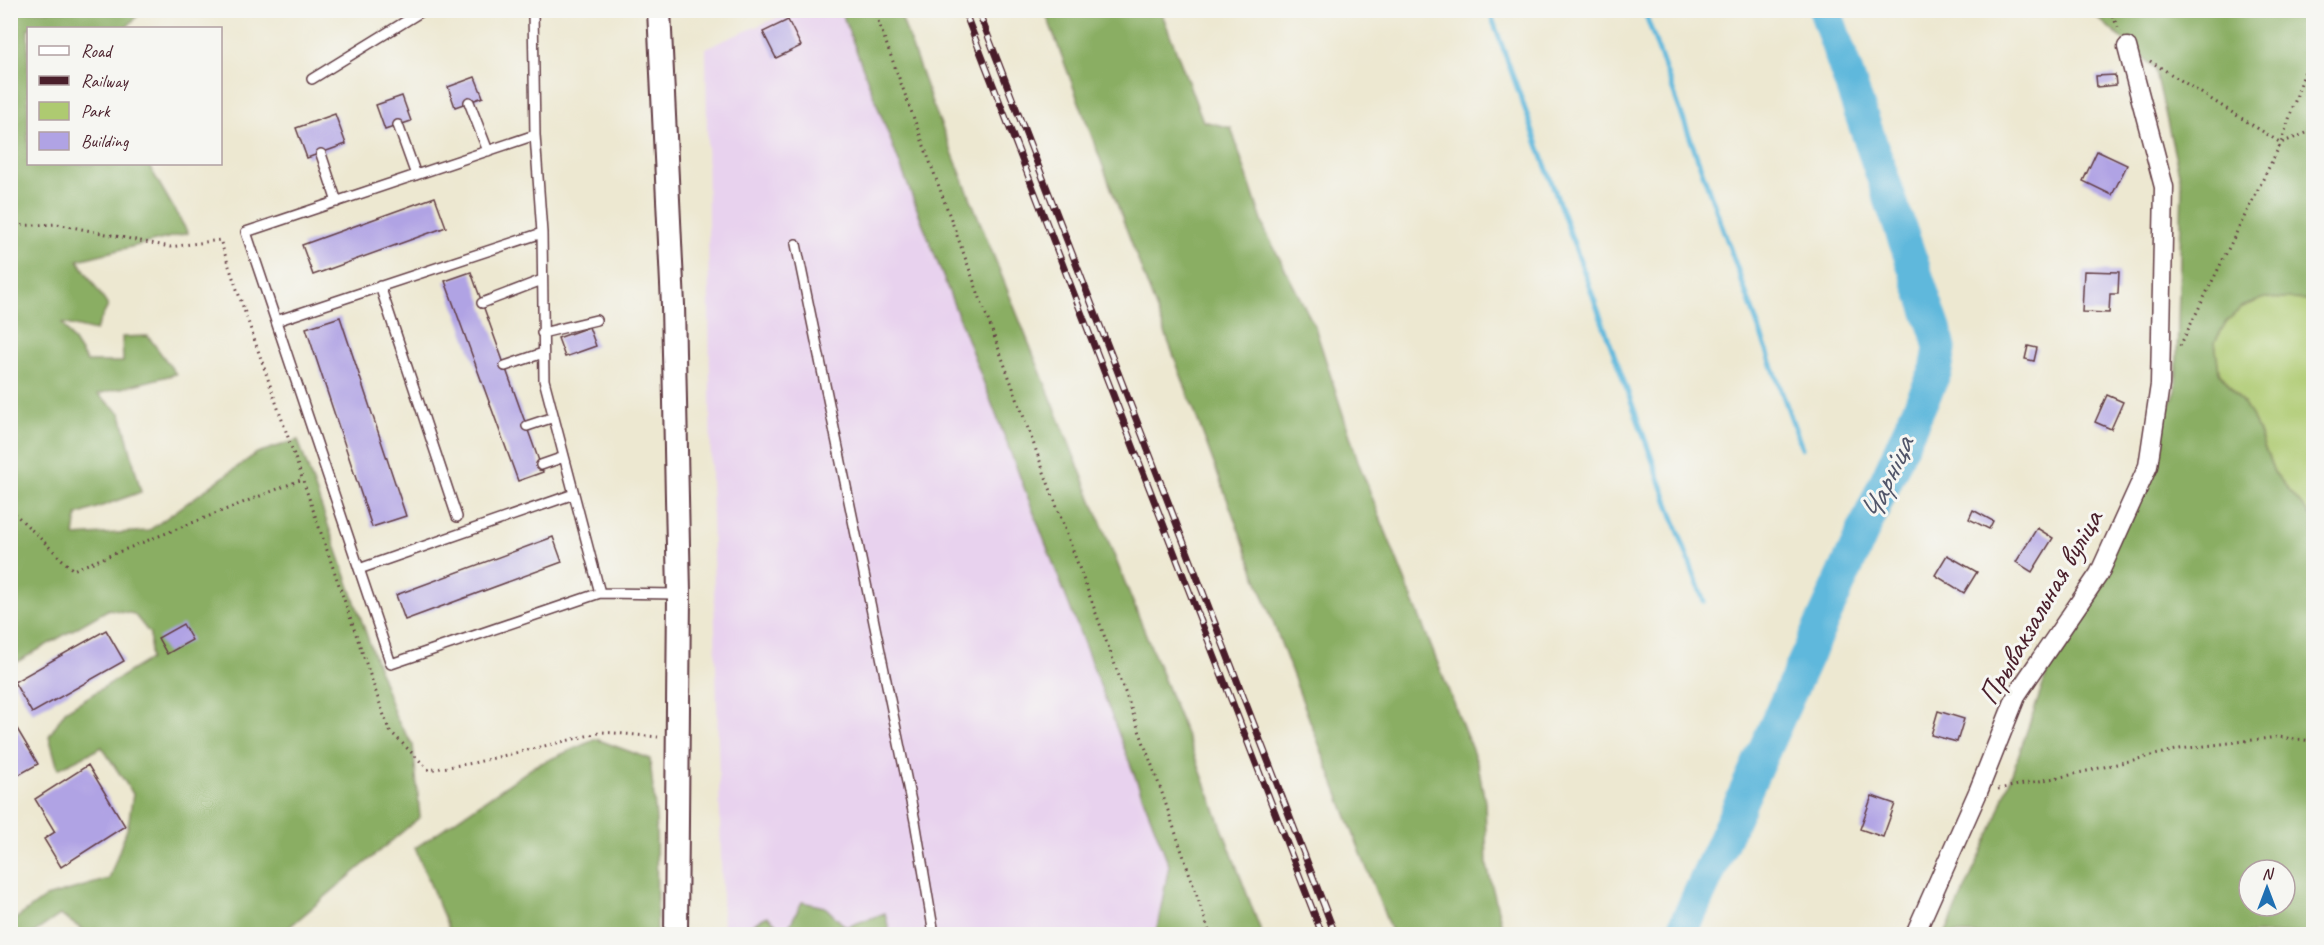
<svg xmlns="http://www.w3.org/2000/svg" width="2324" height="945" font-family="Caveat,sans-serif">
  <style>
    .built { fill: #e8d2ee }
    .green { fill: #aeca71; stroke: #7c744e; stroke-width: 1.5 }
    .forest { fill: #8aae63; stroke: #6a6647; stroke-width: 1.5; fill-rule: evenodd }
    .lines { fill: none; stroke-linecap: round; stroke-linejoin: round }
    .stream { stroke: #5eb8dc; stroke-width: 5 }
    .river { stroke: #5eb8dc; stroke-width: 33 }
    .building { fill: #b0a3e4 }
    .service-casing { stroke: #623d44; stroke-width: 12 }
    .minor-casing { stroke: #623d44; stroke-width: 21 }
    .tertiary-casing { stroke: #623d44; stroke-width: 26 }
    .path { stroke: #623d44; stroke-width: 3; stroke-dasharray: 1.5 4.5; stroke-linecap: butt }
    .service { stroke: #fff; stroke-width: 9 }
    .minor { stroke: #fff; stroke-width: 18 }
    .tertiary { stroke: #fff; stroke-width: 22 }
    .rail-casing { stroke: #4a1f2b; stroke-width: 7 }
    .rail { stroke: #f6f6f2; stroke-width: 4.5; stroke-dasharray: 14; stroke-linecap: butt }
    .labels { text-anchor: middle; stroke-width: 6; stroke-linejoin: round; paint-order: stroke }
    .street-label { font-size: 30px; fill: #4a1f2b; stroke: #f6f6f2 }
    .water-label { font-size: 32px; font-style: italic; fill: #515569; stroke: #f6f6f2 }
  </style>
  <rect width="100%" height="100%" fill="#f6f6f2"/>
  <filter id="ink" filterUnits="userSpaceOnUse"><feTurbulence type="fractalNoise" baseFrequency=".0167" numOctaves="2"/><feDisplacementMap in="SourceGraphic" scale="12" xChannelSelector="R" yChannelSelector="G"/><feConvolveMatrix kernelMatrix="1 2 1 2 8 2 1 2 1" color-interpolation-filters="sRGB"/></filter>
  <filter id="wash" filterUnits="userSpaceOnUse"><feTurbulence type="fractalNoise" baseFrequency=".008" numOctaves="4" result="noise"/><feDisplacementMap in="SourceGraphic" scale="24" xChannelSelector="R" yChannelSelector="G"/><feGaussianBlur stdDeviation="1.35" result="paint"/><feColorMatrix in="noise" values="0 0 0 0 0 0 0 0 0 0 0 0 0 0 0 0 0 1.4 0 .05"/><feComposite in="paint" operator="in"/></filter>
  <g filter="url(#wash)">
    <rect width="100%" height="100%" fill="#ede8d1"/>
    <path class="built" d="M793 11H841L1196 934H723L711 477 706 48Z"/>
    <path class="green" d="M2265 298 2313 300V519L2274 472 2252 415 2219 372 2215 342 2226 322 2242 307Z"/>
    <path class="forest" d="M11 11H142L126 28H28V164H148L188 233 78 260 108 306 95 331 62 323 87 362H123L122 337 148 336 176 374 98 394 121 414 141 492 77 515 74 536 148 531 257 453 298 440 396 718 413 745 420 817 281 934H90L60 915 32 934H11L10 923 46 897 109 879 128 826 133 794 102 747 58 769 49 736 65 711 150 659V634L134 614 109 609 12 665 11 663Z
      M841 11H899L931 100 1198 764 1262 934H1156L1169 865Z
      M1045 11H1161L1203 121 1231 128 1265 230 1315 327 1359 464 1478 765 1485 802 1487 866 1504 934H1392L1310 721Z
      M2090 11H2313V300L2265 298 2242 307 2226 322 2215 342 2219 372 2252 415 2274 472 2313 519V934H1945L1995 822 2057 645 2132 495 2176 391 2182 187 2155 68ZM2249 870H2285V906H2249Z
      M596 739 650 759 656 819 657 934H451L415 848 535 766Z
      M802 902 825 907 846 927 885 913 890 934H736L767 916 786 932Z"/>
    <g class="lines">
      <path class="stream" d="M1489 10 1704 602
        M1644 10 1802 448"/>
      <path class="river" d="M1681 934 1936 370 1940 349 1936 332 1825 10"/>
    </g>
    <g id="blocks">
      <path class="building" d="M788 20 801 46 776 58 763 32Z
        M2115 75 2116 85 2097 87 2096 76Z
        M475 77 483 97 455 107 448 87Z
        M402 96 411 121 385 130 376 105Z
        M335 114 346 144 307 158 296 128Z
        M2097 151 2127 165 2112 195 2083 181Z
        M435 197 446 227 313 275 302 245Z
        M2084 271 2119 272 2118 294H2110L2109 313 2082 312Z
        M471 272 543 472 518 481 445 281Z
        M340 317 406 516 372 527 306 328Z
        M589 327 596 346 565 357 558 338Z
        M2028 346 2037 348 2034 361 2025 359Z
        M2107 395 2123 402 2111 429 2095 422Z
        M1973 510 1993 521 1989 529 1969 519Z
        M2037 528 2053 538 2032 572 2016 562Z
        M553 537 562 562 405 620 396 595Z
        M1947 555 1977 572 1964 593 1935 575Z
        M183 624 192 640 167 654 158 638Z
        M106 630 124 661 32 713 14 682Z
        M1938 711 1964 719 1957 742 1931 735Z
        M10 717 38 764 13 778 10 774Z
        M88 765 125 826 61 867 44 839 55 832 35 799Z
        M1872 796 1895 804 1883 837 1860 829Z"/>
    </g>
  </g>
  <g filter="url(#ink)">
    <use href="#blocks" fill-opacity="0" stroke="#623d44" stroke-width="1.5"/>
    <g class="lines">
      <defs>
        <path id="service" d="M533 10 535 135 542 233 544 380 600 593
          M312 79 424 10
          M469 102 488 151
          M398 125 416 175
          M535 135 246 232 391 664 600 593 678 594
          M321 154 337 202
          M796 244 915 821 934 934
          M380 286 457 517
          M482 303 542 280
          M276 321 542 233
          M542 333 596 320
          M505 366 543 353
          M527 426 554 417
          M541 465 564 457
          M359 569 574 494"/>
        <path id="minor" d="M1915 934 1978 792 2017 694 2099 574 2148 466 2160 385 2164 187 2127 47"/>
        <path id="tertiary" d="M659 10 673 305 679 594 676 934"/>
      </defs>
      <use href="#service" class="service-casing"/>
      <use href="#minor" class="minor-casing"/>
      <use href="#tertiary" class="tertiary-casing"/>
      <path class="path" d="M874 10 1161 790 1210 934
        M2110 10 2120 32
        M2150 61 2281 143 2314 130
        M10 226 57 224 170 247 220 240 389 730 429 770 473 763 603 732 658 737
        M2180 346 2281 143 2314 44
        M10 509 73 570 303 479
        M1998 789 2070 775 2180 749 2278 737 2314 741"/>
      <use href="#service" class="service"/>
      <use href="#minor" class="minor"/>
      <use href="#tertiary" class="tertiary"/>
      <defs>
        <path id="rail" d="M964 10 1322 934
          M978 10 1335 934"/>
      </defs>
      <use href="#rail" class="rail-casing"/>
      <use href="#rail" class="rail"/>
    </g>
  </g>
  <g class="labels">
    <g class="street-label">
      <text transform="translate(2040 607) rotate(-60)" y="10">Прывакзальная вуліца</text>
    </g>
    <g class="water-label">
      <text transform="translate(1886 479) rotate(-66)" y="11">Чарніца</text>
    </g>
  </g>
  <rect width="2324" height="945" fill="none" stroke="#f6f6f2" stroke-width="36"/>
  <rect x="27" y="27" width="195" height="138" fill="#f6f6f2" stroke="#b1a0a2" stroke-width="1.5"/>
  <rect x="39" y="46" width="30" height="9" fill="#ffffff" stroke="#b1a0a2" stroke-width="1.5"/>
  <text x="81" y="57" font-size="18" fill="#4a1f2b">Road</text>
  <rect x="39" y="76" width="30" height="9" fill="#4a1f2b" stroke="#b1a0a2" stroke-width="1.5"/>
  <text x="81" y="87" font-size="18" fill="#4a1f2b">Railway</text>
  <rect x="39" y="102" width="30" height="18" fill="#aeca71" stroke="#b1a0a2" stroke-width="1.5"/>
  <text x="81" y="117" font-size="18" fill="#4a1f2b">Park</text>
  <rect x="39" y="132" width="30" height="18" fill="#b0a3e4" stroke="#b1a0a2" stroke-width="1.5"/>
  <text x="81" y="147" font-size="18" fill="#4a1f2b">Building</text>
  <g transform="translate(2267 888)"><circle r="28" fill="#f6f6f2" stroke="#b1a0a2" stroke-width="1.5"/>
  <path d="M0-4.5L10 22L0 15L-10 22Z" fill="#1f6fb2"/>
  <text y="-9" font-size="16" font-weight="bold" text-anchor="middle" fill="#4a1f2b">N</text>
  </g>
</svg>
